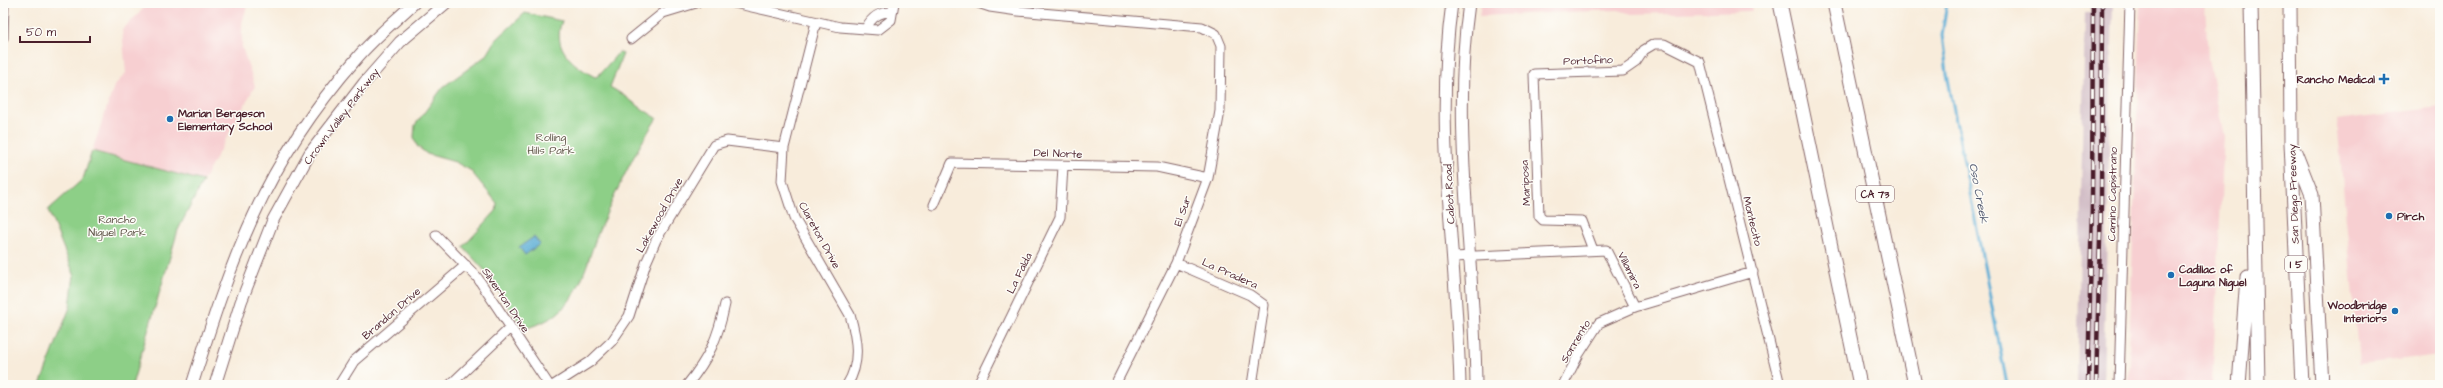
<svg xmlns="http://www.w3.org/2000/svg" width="2443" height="388" font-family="'Architects Daughter',sans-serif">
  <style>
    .built { fill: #f7cfd1 }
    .industrial { fill: #d2bdc6 }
    .green { fill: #8dcf87; stroke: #6c7759 }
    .water { fill: #5baed6; stroke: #526680 }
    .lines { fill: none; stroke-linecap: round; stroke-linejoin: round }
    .stream { stroke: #5baed6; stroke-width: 3 }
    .minor-casing { stroke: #876769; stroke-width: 11 }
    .major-casing { stroke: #876769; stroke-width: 13 }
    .highway-casing { stroke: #876769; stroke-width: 15 }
    .minor { stroke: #fff; stroke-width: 9 }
    .major { stroke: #fff; stroke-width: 11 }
    .highway { stroke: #fff; stroke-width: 13 }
    .rail-casing { stroke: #4a1f2b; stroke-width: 4.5 }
    .rail { stroke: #fdfcf7; stroke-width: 3; stroke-dasharray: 9; stroke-linecap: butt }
    .poi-dot { fill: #1f6fb2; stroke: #fdfcf7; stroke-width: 1.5 }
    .labels { text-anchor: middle; stroke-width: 3; stroke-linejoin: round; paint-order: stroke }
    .shield { fill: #fdfcf7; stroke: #806168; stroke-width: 1 }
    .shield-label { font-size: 10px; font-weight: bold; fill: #4a1f2b }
    .street-label { font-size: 11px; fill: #4a1f2b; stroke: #fdfcf7 }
    .poi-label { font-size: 11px; font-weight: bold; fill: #4a1f2b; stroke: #fdfcf7; text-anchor: start }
    .park-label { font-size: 11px; fill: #5e5447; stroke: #fdfcf7 }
    .water-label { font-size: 12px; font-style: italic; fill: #51586f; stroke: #fdfcf7 }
  </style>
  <rect width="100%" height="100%" fill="#fdfcf7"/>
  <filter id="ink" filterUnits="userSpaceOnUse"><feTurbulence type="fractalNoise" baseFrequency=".025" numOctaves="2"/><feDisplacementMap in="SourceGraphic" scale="8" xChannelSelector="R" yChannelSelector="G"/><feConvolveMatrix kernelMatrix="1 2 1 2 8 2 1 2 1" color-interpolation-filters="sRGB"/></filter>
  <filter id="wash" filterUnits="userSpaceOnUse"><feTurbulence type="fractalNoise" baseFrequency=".012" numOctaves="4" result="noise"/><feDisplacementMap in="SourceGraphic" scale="16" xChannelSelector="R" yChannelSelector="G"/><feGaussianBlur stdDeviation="0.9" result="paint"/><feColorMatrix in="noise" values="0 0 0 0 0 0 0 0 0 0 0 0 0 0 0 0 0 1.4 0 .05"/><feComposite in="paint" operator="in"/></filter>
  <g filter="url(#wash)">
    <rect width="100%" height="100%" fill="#f8ecdb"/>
    <path class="built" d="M149 3H248L242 23V47L255 86 203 181 92 151 114 86 126 73 122 30Z
      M1481 3H1750L1752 11 1632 14 1618 10 1479 16Z
      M2141 3H2205L2208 59 2224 136 2212 385H2128Z
      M2440 107V355L2359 364 2337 120Z"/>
    <path class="industrial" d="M2090 3H2113L2103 385H2077L2085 12H2091Z"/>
    <path class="green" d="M525 13 562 21C551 48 574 66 595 77L598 76 619 52 623 54 610 87C627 96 640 109 657 118 635 151 617 189 601 226 588 255 584 290 559 312 549 321 536 325 524 329L486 272 463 247 496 211 497 203 470 170 455 162 427 154 417 146 414 137 415 125 443 87 487 55 496 40Z
      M92 151 203 181 178 230 132 385H40L70 307 74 274 48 210 83 179Z"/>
    <path class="water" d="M534 237 540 244 525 255 519 247Z"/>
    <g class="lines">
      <path class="stream" d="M1947 3 1942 35 1947 74 2007 385"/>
    </g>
  </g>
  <g filter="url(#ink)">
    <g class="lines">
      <defs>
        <path id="minor" d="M734 3 840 27 878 30 891 20 894 3
          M978 3 990 7 1018 11 1202 27 1216 34 1221 46 1220 111 1208 178 1176 263 1115 385
          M816 22 784 148 782 181 794 218 850 315C857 339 861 363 847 385
          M866 28C872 17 879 12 891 12
          M3 38 4 3
          M631 39 663 13 696 3
          M934 205 952 163 1157 167 1208 178
          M436 235 477 277 549 385
          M1593 250 1582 221 1543 220 1539 216 1534 74 1623 71 1636 62 1644 50 1654 44H1664L1700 62 1780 385
          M1453 257 1606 250 1635 307
          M1176 263 1250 295 1264 305 1252 385
          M339 385 354 361 466 265
          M450 385 510 328
          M554 385 590 362 612 341 629 316 646 263 656 240 714 145 727 141 784 148
          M687 385C709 358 718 338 725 304
          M978 385 1060 217 1063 166
          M1563 385 1579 354 1599 323 1635 307 1753 272
          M2119 385 2130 3"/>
        <path id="major" d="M1452 3C1434 130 1457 258 1460 385
          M1469 3C1451 130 1475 258 1476 385
          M192 385C210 328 228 271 253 217 279 159 316 105 357 58 374 38 395 21 414 3
          M215 385 241 302 273 220 310 153 364 83 400 42 446 3"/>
        <path id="highway" d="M1780 3 1860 385
          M1834 3 1915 385
          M2251 3 2258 385
          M2290 3 2291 143 2302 385
          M2295 152 2312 195 2322 385
          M2239 385 2247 277"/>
      </defs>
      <use href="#minor" class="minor-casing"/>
      <use href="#major" class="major-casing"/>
      <use href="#highway" class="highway-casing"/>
      <use href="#minor" class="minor"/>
      <use href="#major" class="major"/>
      <use href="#highway" class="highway"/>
      <defs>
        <path id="rail" d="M2088 385 2092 204 2093 3
          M2096 385 2101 203 2102 3"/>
      </defs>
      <use href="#rail" class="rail-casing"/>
      <use href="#rail" class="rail"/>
    </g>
  </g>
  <g class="poi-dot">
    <path d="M2382 73h4v4h4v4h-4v4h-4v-4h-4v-4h4z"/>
    <circle cx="170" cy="119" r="4"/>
    <circle cx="2389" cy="216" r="4"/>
    <circle cx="2171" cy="275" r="4"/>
    <circle cx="2395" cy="311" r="4"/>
  </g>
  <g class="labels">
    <g class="shield">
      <rect x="1856" y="186" width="38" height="16" rx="3"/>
      <rect x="2285" y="256" width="22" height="16" rx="3"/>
    </g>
    <g class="shield-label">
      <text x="1875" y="198">CA 73</text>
      <text x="2296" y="268">I 5</text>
    </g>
    <g class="street-label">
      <text transform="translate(1588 60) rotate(-2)" y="4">Portofino</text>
      <text transform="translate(341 116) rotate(-53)" y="4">Crown Valley Parkway</text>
      <text transform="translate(1058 153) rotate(2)" y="4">Del Norte</text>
      <text transform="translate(1525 183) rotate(-93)" y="4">Mariposa</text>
      <text transform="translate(1449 194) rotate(-93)" y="4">Cabot Road</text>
      <text transform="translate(2112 194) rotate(-89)" y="4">Camino Capistrano</text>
      <text transform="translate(2293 194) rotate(-92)" y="4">San Diego Freeway</text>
      <text transform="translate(1182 211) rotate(-70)" y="4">El Sur</text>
      <text transform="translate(659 215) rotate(-61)" y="4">Lakewood Drive</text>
      <text transform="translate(1753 221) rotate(76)" y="4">Montecito</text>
      <text transform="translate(820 235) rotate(61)" y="4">Clareton Drive</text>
      <text transform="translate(1630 270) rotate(63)" y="4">Villamira</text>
      <text transform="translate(1019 273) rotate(-64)" y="4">La Falda</text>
      <text transform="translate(1230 273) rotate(24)" y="4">La Pradera</text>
      <text transform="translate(506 300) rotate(56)" y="4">Silverton Drive</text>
      <text transform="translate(391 313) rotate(-41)" y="4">Brandon Drive</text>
      <text transform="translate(1575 341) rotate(-59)" y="4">Sorrento</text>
    </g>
    <g class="poi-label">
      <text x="2375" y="83" text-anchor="end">Rancho Medical</text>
      <text x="178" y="117">Marian Bergeson<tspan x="178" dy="13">Elementary School</tspan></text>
      <text x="2397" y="220">Pirch</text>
      <text x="2179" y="273">Cadillac of<tspan x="2179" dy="13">Laguna Niguel</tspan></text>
      <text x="2387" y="309" text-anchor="end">Woodbridge<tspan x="2387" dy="13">Interiors</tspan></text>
    </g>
    <g class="park-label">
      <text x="551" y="141">Rolling<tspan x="551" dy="13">Hills Park</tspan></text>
      <text x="117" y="223">Rancho<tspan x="117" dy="13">Niguel Park</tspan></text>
    </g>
    <g class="water-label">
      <text transform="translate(1979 193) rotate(79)" y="4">Oso Creek</text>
    </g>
  </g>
  <rect width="2443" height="388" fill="none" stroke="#fdfcf7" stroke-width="16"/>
  <path d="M20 36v6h70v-6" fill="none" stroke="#4a1f2b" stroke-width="2"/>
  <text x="26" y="36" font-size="12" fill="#4a1f2b" stroke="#fdfcf7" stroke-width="3" paint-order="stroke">50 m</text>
</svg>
